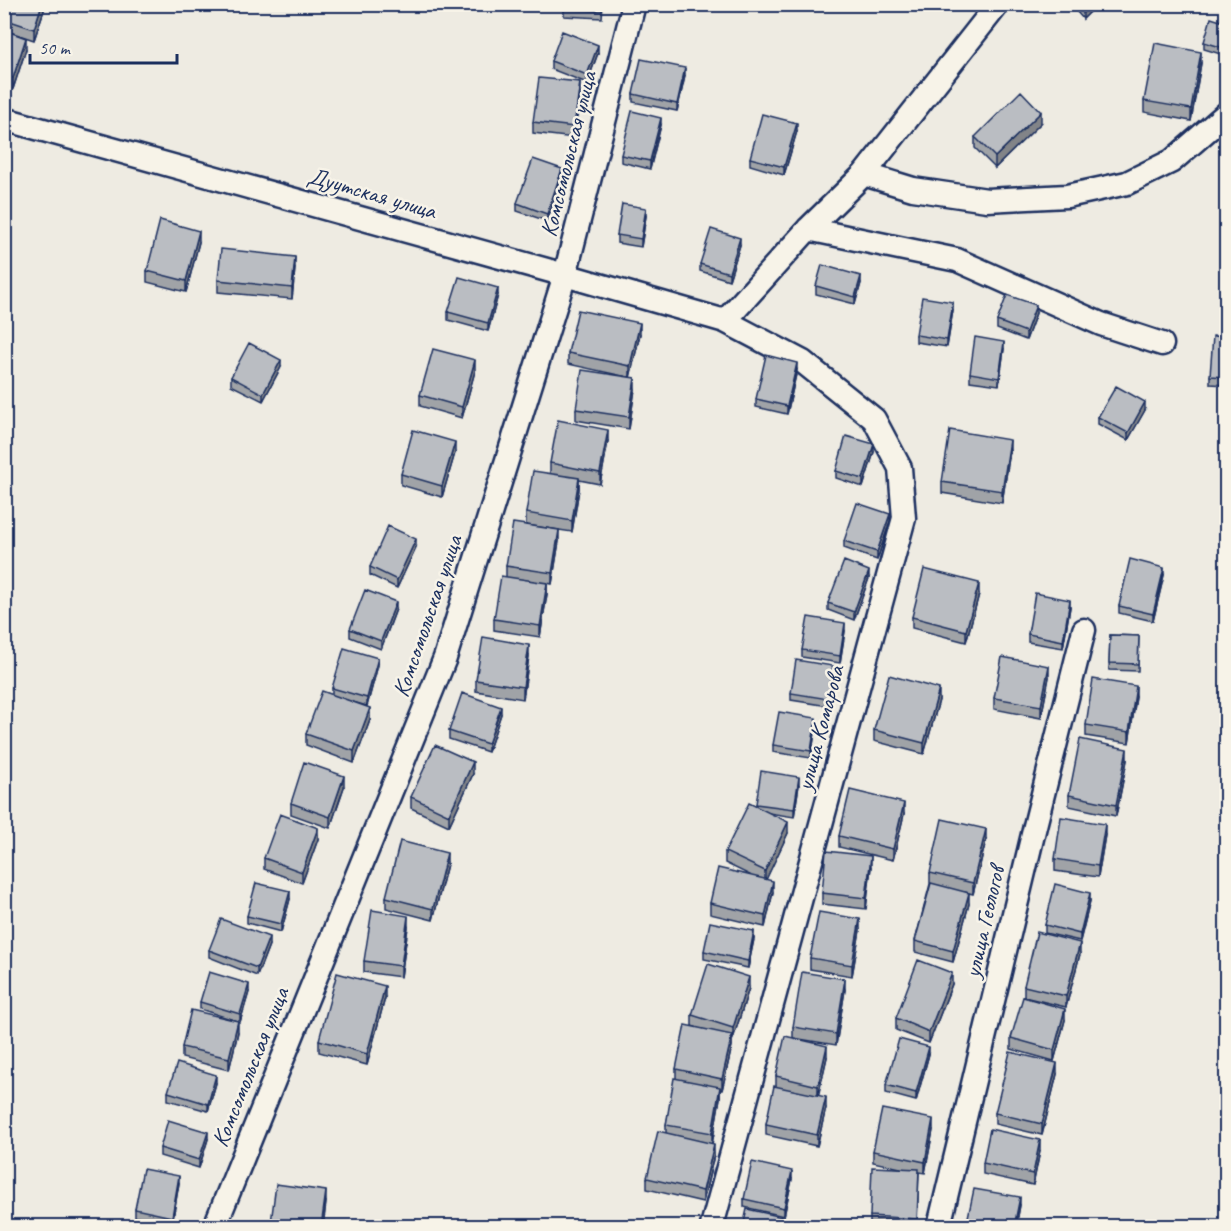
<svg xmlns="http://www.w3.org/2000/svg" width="1231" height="1231" font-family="Caveat,sans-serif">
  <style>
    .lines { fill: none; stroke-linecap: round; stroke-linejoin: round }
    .minor-casing { stroke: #1b2f5e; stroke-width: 27 }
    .minor { stroke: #f7f3e8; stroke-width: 22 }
    .wall { fill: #a0a3a7; stroke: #1b2f5e; stroke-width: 1.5 }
    .shaded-wall { fill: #828488; stroke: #1b2f5e; stroke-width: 1.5 }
    .building { fill: #babdc2; stroke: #1b2f5e; stroke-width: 1.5 }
    .labels { text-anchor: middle; stroke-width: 5; stroke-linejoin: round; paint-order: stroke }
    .street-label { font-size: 24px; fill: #1b2f5e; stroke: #f7f3e8 }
  </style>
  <rect width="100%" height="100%" fill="#eeebe2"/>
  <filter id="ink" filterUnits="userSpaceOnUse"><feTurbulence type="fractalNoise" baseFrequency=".0167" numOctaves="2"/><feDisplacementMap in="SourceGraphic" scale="12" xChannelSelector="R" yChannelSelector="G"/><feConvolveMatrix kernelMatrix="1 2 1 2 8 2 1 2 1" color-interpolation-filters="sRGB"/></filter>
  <g filter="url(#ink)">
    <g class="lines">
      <defs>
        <path id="minor" d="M4 119 565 275 725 321 803 362 874 419 900 468 904 518 712 1226
          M864 174 913 189 987 200 1067 196 1127 183 1172 161 1226 114
          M808 229 957 260 1101 324 1162 344
          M725 321 808 229 864 174 998 4
          M215 1226 445 658 565 275 634 4
          M939 1226 1035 826 1084 630"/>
      </defs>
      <use href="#minor" class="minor-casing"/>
      <use href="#minor" class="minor"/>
    </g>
    <path class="wall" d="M4 4H46L34 40 4 30Z
      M564 4H603L602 18 564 16Z
      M1070 4H1098L1083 19Z
      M1227 23V56L1204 49V42Z
      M4 30 26 49 13 89 4 86Z
      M598 53 587 83 551 69V61Z
      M1201 63 1191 121 1144 112V101Z
      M685 76 677 111 633 102V94Z
      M580 94 574 138 533 133V122Z
      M1041 123 995 168 975 148V137Z
      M661 125 650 169 621 162V155Z
      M797 131 784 175 750 165V158Z
      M562 176 547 221 517 211V203Z
      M646 216 641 247 617 243V235Z
      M199 242 186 292 147 282V271Z
      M740 245 729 280 700 271V264Z
      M295 268 292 299 218 292V280Z
      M861 283 855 304 816 294V286Z
      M498 295 488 331 448 320V312Z
      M953 310 947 347 916 342V335Z
      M1036 313 1026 340 997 329V321Z
      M640 334 630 377 635 389 629 429 576 420V409L628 377 568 364V353Z
      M1227 337V385L1210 384V376Z
      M1004 349 999 385 970 381V373Z
      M281 367 263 401 231 385V377Z
      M797 370 787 414 756 407V399Z
      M475 371 462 418 420 406V395Z
      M1145 410 1128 440 1098 424V417Z
      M608 441 600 484 579 480V489L572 532 526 525V513L550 473V463Z
      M1010 451 1002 503 942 493V482Z
      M874 452 863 487 836 478V471Z
      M455 453 442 497 401 485V474Z
      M890 521 877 560 844 548V541Z
      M559 541 552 584 547 583V594L540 637 494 630V619L506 577V566Z
      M416 547 397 588 370 575V567Z
      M1164 575 1153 621 1119 613V606Z
      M869 578 854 620 828 610V603Z
      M979 594 966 642 912 628V617Z
      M1070 607 1063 648 1028 642V634Z
      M396 609 381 649 350 637V629Z
      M845 631 840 663 802 657V650Z
      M1110 635 1139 636 1138 671 1109 670Z
      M529 656 523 699 476 691V680Z
      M378 665 367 706 346 700 370 720 354 763 306 745V734L332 695V688Z
      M833 674 828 706 791 700V693Z
      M1049 677 1041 718 994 709V698Z
      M1136 697 1129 743 1086 736V725Z
      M939 700 924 754 874 741V730Z
      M501 714 488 752 449 739V731Z
      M816 726 811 758 773 752V745Z
      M1127 760 1116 816 1069 806V795Z
      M473 774 449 826 411 808V797Z
      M799 785 794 817 769 813 788 833 766 879 773 892 765 927 710 914V903L750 875 725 863V852L756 807V804Z
      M344 787 330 828 291 814V803Z
      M904 814 893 860 839 847V836Z
      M1105 835 1098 877 1055 871V859Z
      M318 839 302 883 264 869V858Z
      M986 840 973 894 965 892 969 904 953 962 915 952V941L930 884V873Z
      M447 864 433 920 386 908V897Z
      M871 867 866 909 822 904V893Z
      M290 899 281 932 247 923V916Z
      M1090 901 1080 941 1045 933V925Z
      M408 927 401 977 364 972V961Z
      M860 930 852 976 810 969V958Z
      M754 939 748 968 704 959V951Z
      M269 945 257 976 209 957V950Z
      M1080 954 1066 1007 1024 997V986Z
      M952 984 929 1043 896 1030V1018Z
      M749 988 733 1039 732 1038V1046L722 1090H720V1098L712 1144 714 1155 703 1202 647 1189V1178L666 1133V1125L676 1079V1069L698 1028 692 1026V1015Z
      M845 990 836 1045 793 1038V1027Z
      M249 992 240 1022 200 1009V1002Z
      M385 998 367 1065 319 1052V1040Z
      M1065 1020 1054 1061 1011 1049V1038Z
      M238 1032 229 1070 182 1058V1047Z
      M929 1054 916 1101 886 1093V1085Z
      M827 1057 818 1095 826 1108 817 1146 766 1135V1124L776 1086V1076Z
      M1057 1074 1042 1135 995 1124V1113Z
      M216 1083 208 1111 168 1100V1092Z
      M933 1130 925 1173 919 1172 917 1227H870V1216L905 1169 873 1162V1151Z
      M208 1139 199 1168 160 1156V1148Z
      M1040 1151 1033 1185 983 1174V1163Z
      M792 1179 784 1216 744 1207V1199Z
      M179 1183 172 1224 135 1217V1209Z
      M326 1202 323 1227H271V1223Z
      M1020 1205 1016 1227H967V1222Z"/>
    <path class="shaded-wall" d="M42 4H46L34 40V29Z
      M1090 4H1098L1083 19V11Z
      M26 38V49L13 89V78Z
      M598 45V53L587 83V75Z
      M1201 52V63L1191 121V109Z
      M685 68V76L677 111V104Z
      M580 82V94L574 138V127Z
      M1041 112V123L995 168V157Z
      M661 118V125L650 169V161Z
      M797 123V131L784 175V167Z
      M562 169V176L547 221V214Z
      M646 208V216L641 247V239Z
      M199 231V242L186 292V281Z
      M740 238V245L729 280V273Z
      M295 257V268L292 299V288Z
      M861 276V283L855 304V297Z
      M498 288V295L488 331V323Z
      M953 302V310L947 347V340Z
      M1036 305V313L1026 340V332Z
      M640 323V334L630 378V366Z
      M1004 342V349L999 385V378Z
      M281 360V367L263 401V394Z
      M475 360V371L462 418V407Z
      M797 363V370L787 414V406Z
      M635 378V389L629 429V417Z
      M1145 402V410L1128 440V433Z
      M608 430V441L600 484V473Z
      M1010 440V451L1002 503V491Z
      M455 442V453L442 497V486Z
      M874 444V452L863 487V479Z
      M579 478V489L572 532V521Z
      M890 514V521L877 560V552Z
      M559 530V541L552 584V573Z
      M416 539V547L397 588V580Z
      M1164 568V575L1153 621V614Z
      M869 571V578L854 620V612Z
      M547 583V594L540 637V626Z
      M979 583V594L966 642V631Z
      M1070 600V607L1063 648V641Z
      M396 602V609L381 649V641Z
      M845 623V631L840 663V656Z
      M529 645V656L523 699V687Z
      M378 658V665L367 706V698Z
      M833 666V674L828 706V699Z
      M1049 666V677L1041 718V706Z
      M1136 686V697L1129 743V732Z
      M939 689V700L924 754V743Z
      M501 707V714L488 752V744Z
      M370 708V720L354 763V751Z
      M816 718V726L811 758V751Z
      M1127 749V760L1116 816V805Z
      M473 762V774L449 826V815Z
      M344 776V787L330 828V817Z
      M799 777V785L794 817V809Z
      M904 803V814L893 860V849Z
      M788 822V833L765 882V871Z
      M1105 824V835L1098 877V866Z
      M318 828V839L302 883V872Z
      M986 829V840L973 894V883Z
      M447 853V864L433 920V909Z
      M871 856V867L866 909V898Z
      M773 881V892L765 927V916Z
      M290 891V899L281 932V924Z
      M969 893V904L953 962V951Z
      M1090 893V901L1080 941V934Z
      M408 916V927L401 977V966Z
      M860 919V930L852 976V965Z
      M754 931V939L748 968V961Z
      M269 937V945L257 976V968Z
      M1080 943V954L1066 1007V996Z
      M952 973V984L929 1043V1032Z
      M749 977V988L733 1039V1028Z
      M845 979V990L836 1045V1034Z
      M249 984V992L240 1022V1014Z
      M385 986V998L367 1065V1054Z
      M1065 1009V1020L1054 1061V1050Z
      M238 1021V1032L229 1070V1058Z
      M732 1035V1046L722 1090V1079Z
      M827 1046V1057L818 1097V1086Z
      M929 1047V1054L916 1101V1093Z
      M1057 1063V1074L1042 1135V1124Z
      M216 1075V1083L208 1111V1104Z
      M720 1087V1098L712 1144V1133Z
      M826 1097V1108L817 1146V1135Z
      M933 1119V1130L925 1173V1162Z
      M208 1132V1139L199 1168V1160Z
      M1040 1140V1151L1033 1185V1174Z
      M714 1144V1155L703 1202V1191Z
      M792 1171V1179L784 1216V1208Z
      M179 1176V1183L172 1224V1217Z
      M326 1191V1202L323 1227H321Z
      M1020 1197V1205L1016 1227H1014Z"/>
    <path class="building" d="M4 4H42L34 29 4 19Z
      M564 4H603L602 11 564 9Z
      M1077 4H1090L1083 11Z
      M1211 18 1227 23V49L1204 42Z
      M4 30 26 38 13 78 4 75Z
      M562 31 598 45 587 75 551 61Z
      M1155 43 1201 52 1191 109 1144 101Z
      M641 59 685 68 677 104 633 94Z
      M539 78 580 82 574 127 533 122Z
      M1021 91 1041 112 995 157 975 137Z
      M632 111 661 118 650 161 621 155Z
      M762 114 797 123 784 167 750 158Z
      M533 159 562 169 547 214 517 203Z
      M622 204 646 208 641 239 617 235Z
      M160 220 199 231 186 281 147 271Z
      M711 229 740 238 729 273 700 264Z
      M221 249 295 257 292 288 218 280Z
      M822 265 861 276 855 297 816 286Z
      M459 277 498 288 488 323 448 312Z
      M1007 295 1036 305 1026 332 997 321Z
      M922 297 953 302 947 340 916 335Z
      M578 310 640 323 630 366 568 353Z
      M1213 336 1227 337V377L1210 376Z
      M975 337 1004 342 999 378 970 373Z
      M249 343 281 360 263 394 231 377Z
      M433 349 475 360 462 407 420 395Z
      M766 355 797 363 787 406 756 399Z
      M582 370 635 378 629 417 576 409Z
      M1116 386 1145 402 1128 433 1098 417Z
      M558 420 608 430 600 473 550 463Z
      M413 430 455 442 442 486 401 474Z
      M950 430 1010 440 1002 491 942 482Z
      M846 436 874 444 863 479 836 471Z
      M533 471 579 478 572 521 526 513Z
      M857 503 890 514 877 552 844 541Z
      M513 523 559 530 552 573 506 566Z
      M388 526 416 539 397 580 370 567Z
      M1130 559 1164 568 1153 614 1119 606Z
      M844 561 869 571 854 612 828 603Z
      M924 569 979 583 966 631 912 617Z
      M501 576 547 583 540 626 494 619Z
      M365 590 396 602 381 641 350 629Z
      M1035 593 1070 600 1063 641 1028 634Z
      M808 617 845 623 840 656 802 650Z
      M1110 635 1139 636 1138 664 1109 663Z
      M483 637 529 645 523 687 476 680Z
      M344 648 378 658 367 698 332 688Z
      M1002 657 1049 666 1041 706 994 698Z
      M796 660 833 666 828 699 791 693Z
      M889 675 939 689 924 743 874 730Z
      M1093 679 1136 686 1129 732 1086 725Z
      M322 691 370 708 354 751 306 734Z
      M462 693 501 707 488 744 449 731Z
      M779 712 816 718 811 751 773 745Z
      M1080 739 1127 749 1116 805 1069 795Z
      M435 745 473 762 449 815 411 797Z
      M304 762 344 776 330 817 291 803Z
      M761 771 799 777 794 809 756 804Z
      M850 790 904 803 893 849 839 836Z
      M749 803 788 822 765 871 725 852Z
      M280 814 318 828 302 872 264 858Z
      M1061 817 1105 824 1098 866 1055 859Z
      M942 819 986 829 973 883 930 873Z
      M400 841 447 853 433 909 386 897Z
      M826 851 871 856 866 898 822 893Z
      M718 868 773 881 765 916 710 903Z
      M256 883 290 891 281 924 247 916Z
      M931 883 969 893 953 951 915 941Z
      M1055 884 1090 893 1080 934 1045 925Z
      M372 910 408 916 401 966 364 961Z
      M819 912 860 919 852 965 810 958Z
      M221 919 269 937 257 968 209 950Z
      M710 922 754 931 748 961 704 951Z
      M1037 932 1080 943 1066 996 1024 986Z
      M918 960 952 973 929 1032 896 1018Z
      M708 964 749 977 733 1028 692 1015Z
      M209 972 249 984 240 1014 200 1002Z
      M802 972 845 979 836 1034 793 1027Z
      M337 973 385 986 367 1054 319 1040Z
      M1023 997 1065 1009 1054 1050 1011 1038Z
      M191 1010 238 1021 229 1058 182 1047Z
      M685 1025 732 1035 722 1079 676 1069Z
      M785 1036 827 1046 818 1086 776 1076Z
      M899 1039 929 1047 916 1093 886 1085Z
      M1010 1052 1057 1063 1042 1124 995 1113Z
      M177 1063 216 1075 208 1104 168 1092Z
      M674 1078 720 1087 712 1133 666 1125Z
      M774 1086 826 1097 817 1135 766 1124Z
      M882 1109 933 1119 925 1162 873 1151Z
      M168 1120 208 1132 199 1160 160 1148Z
      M990 1129 1040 1140 1033 1174 983 1163Z
      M658 1131 714 1144 703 1191 647 1178Z
      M752 1162 792 1171 784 1208 744 1199Z
      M872 1167 919 1169 917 1219 870 1216Z
      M143 1169 179 1176 172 1217 135 1209Z
      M276 1184 326 1191 321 1227H294L271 1223Z
      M974 1189 1020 1197 1014 1227H990L967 1222Z
      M747 1209 782 1217 780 1227H743Z
      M623 1221 646 1227H622Z"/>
  </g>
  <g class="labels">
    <g class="street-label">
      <text transform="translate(568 154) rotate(-76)" y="8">Комсомольская улица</text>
      <text transform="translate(372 193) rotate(16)" y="8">Дуутская улица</text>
      <text transform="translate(427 616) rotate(-71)" y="8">Комсомольская улица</text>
      <text transform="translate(820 728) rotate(-75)" y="8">улица Комарова</text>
      <text transform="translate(984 922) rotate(-77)" y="8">улица Геологов</text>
      <text transform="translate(250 1067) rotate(-68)" y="8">Комсомольская улица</text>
    </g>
  </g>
  <rect width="1231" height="1231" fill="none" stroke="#f7f3e8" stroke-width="24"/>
  <rect x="12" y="12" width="1207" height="1207" fill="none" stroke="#1b2f5e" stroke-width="2" filter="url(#ink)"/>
  <path d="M30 54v9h147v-9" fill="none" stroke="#1b2f5e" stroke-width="3"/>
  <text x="39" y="54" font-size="18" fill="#1b2f5e" stroke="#f7f3e8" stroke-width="4.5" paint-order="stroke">50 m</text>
</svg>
